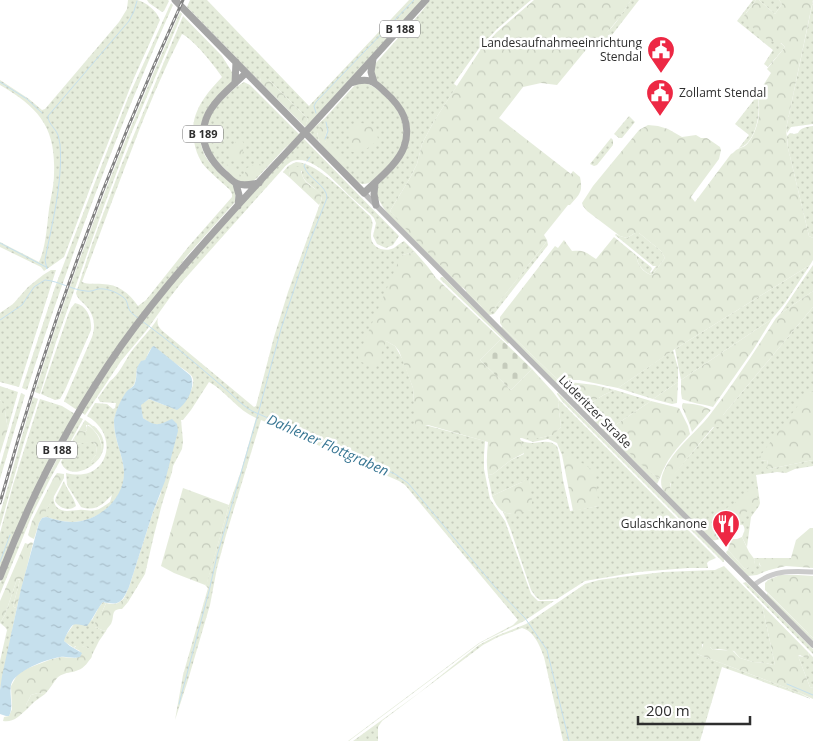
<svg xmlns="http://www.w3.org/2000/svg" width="813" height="741" font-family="'Open Sans',sans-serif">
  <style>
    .grass { fill: url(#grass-dots); fill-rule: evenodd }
    .forest { fill: url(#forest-crowns) }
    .cemetery { fill: url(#cemetery-stones) }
    .water { fill: url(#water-ripples) }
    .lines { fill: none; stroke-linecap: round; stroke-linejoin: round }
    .stream { stroke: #c6e0ed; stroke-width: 1 }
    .tertiary { stroke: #cbcbcb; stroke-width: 5 }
    .secondary { stroke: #b8b8b8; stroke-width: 5.5 }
    .primary { stroke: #a6a6a6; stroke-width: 7 }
    .rail-casing { stroke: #838383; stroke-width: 3 }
    .rail { stroke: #fff; stroke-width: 1; stroke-dasharray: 4; stroke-linecap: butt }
    .labels { text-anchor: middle; stroke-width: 5; stroke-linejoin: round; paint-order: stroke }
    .shield { fill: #fff; stroke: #6d6d6d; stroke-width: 1 }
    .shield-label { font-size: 11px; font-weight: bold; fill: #2e2e2e }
    .poi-label { font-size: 12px; fill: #2e2e2e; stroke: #fff; text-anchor: end }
    .street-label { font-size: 12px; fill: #2e2e2e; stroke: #fff }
    .water-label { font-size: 14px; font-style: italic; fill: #387693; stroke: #fff }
  </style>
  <defs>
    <pattern id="grass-dots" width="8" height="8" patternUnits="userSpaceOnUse" patternTransform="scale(1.25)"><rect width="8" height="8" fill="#e5ecdb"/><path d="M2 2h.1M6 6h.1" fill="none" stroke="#c5cbbc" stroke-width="1.8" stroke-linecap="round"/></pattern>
    <pattern id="forest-crowns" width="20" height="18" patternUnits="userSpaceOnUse" patternTransform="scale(1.25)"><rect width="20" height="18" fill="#e5ecdb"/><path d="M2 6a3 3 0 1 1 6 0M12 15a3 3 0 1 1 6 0" fill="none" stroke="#c5cbbc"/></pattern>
    <pattern id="cemetery-stones" width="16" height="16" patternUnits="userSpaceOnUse" patternTransform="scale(1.25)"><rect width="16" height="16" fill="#e5ecdb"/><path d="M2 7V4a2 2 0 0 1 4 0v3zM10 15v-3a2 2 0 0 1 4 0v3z" fill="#c5cbbc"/></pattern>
    <pattern id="water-ripples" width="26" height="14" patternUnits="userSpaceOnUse" patternTransform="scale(1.25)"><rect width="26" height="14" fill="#c6e0ed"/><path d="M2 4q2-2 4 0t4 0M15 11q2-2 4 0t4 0" fill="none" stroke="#aac0cc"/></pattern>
  </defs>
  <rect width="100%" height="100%" fill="#fff"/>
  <path class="grass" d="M128 0C129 0 136 0 137 0 146 2 157 11 160 20L134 78 94 178 64 257 57 262 44 271 41 267 0 247V242L39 262C46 247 47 225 49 209 51 197 54 185 54 174 56 127 39 108 0 85V80L29 99 42 110 45 109 119 22 127 9Z
    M147 0H168L169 1 164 11 162 12 149 3Z
    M190 0H207L309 106 409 0H423L306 128 302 124H306L308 119 269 80 261 78 260 82 187 7Z
    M430 0H531L497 29 480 47 455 82 454 84 457 86 434 121 422 144 417 164 410 178 390 211 464 288 461 287 388 214 383 207 376 195 377 185 394 167 409 126 373 76 375 64 422 11Z
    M631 0H639L605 44 598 43 594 40C610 36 622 13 631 0Z
    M753 0H756L746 13 785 47 768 67 764 64 773 50 737 21Z
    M759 0H779L782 4 775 14Z
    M813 1V124L791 127 787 133 786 129Z
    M171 3 173 5C117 131 69 259 27 390L22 388 55 287 97 177 128 98Z
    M180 12 182 14 131 134 104 206 56 342 40 394 35 392C50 343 67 293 85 245 114 166 146 89 180 12Z
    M183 16 222 56 232 72 234 73C234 74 233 80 233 81 230 86 218 96 214 101 197 118 195 146 211 164 219 173 229 180 236 189L235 202 186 257 77 410 65 402H64V401L92 337C96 326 94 314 86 306 82 301 77 299 76 293L92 244 121 166ZM182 34C194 40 214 65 222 77 205 95 189 114 194 141 195 149 198 156 202 163 210 173 221 181 230 190L232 194V197L189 246 146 300 138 306C129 293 118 284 102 284 95 283 89 285 82 282 101 231 120 179 140 128 153 96 166 65 182 34Z
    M244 82 250 85 300 135 284 149 256 179 248 184 236 180 212 156 205 135 209 117 219 103 236 87Z
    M361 82C372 84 375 88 384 95 402 110 411 134 397 156 393 162 385 169 379 175 374 179 369 185 362 184 351 182 332 151 325 141V138L327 130 317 133 319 142 309 132 325 118 354 86Z
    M757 96C762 110 756 144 739 148L749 135 735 124Z
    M629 116 635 122 622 138H619L614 134Z
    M813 126V238L809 236 788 148 787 136 790 133 794 134 798 133C801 127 807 127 813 126Z
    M303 138 399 236 393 245 386 248 377 244 373 236 376 223 374 218C367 210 358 204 351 197 338 185 317 159 298 160 291 160 286 165 282 170L182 282 171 296 146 331 121 361 85 415 81 412C103 379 123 346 147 315 196 253 250 196 303 138Z
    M611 138 613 140V145L597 165 594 166 590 164Z
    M296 162C318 162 353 201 370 216 375 226 371 226 371 235 370 247 384 253 394 248 397 246 400 243 404 241L415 252 402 255 386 341 395 346 403 360 413 388 414 403 425 425 485 441 484 455V469L490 499 505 521 531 594 538 601H554L524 621 480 643 349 741H348L479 643 513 625 518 620 405 485 399 481 261 420 226 535 217 568 210 605 188 680 175 720 183 675 208 588 205 585 207 582 229 505 241 471 256 418C237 410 227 392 209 382L191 410 183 420H181L183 441 182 449 173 466 172 472 162 504 154 535 145 574 128 602 127 599 124 598 129 587 153 512 161 493 159 425 151 424 143 418 140 405 149 399C158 403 168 406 177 409 184 402 199 385 191 375 186 370 178 366 172 361 165 357 160 351 154 346 149 350 148 354 146 359 144 362 140 364 138 367 135 372 137 378 135 382 134 387 130 388 128 391 123 396 114 415 114 422 114 439 123 455 124 471 126 499 99 522 72 522 63 522 54 519 46 517V511L54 495C52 504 58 511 67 511 71 511 75 510 79 510 85 509 90 512 96 510 101 509 105 505 110 502L112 495C103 504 96 512 81 507L67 485 66 473C107 484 122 436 87 416L95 403 107 404 113 409 115 408 116 403 100 402 98 398 110 381C119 375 124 362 131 352 139 341 150 331 158 318 156 325 160 329 165 333L254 407 256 406 274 337 288 292 322 198C318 186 301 184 302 171H290L289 177 283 172 288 166Z
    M635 233H639L661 251 665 258 652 275C643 272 637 264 636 255L651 267 652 269 650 272 651 273 656 266H653L615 235 616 234 620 236 627 238Z
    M547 240 548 245 494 314 489 315 466 293V290L481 306 491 312 545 244Z
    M810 265 785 303 772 319 681 380 675 349Z
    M813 265V291L780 314Z
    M51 270H56L19 387 0 382V313L13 304 28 287 43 275Z
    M441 277H443L509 342 508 344 440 279Z
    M75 303C87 305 92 319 91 330L65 390 60 399 55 400 41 394 68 315 71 308Z
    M813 307V392H811L760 461 767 460 769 469 813 460V466L795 469 786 473 777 472 756 475 760 503 759 506 751 517 747 547 742 537C744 532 746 530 743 525 730 523 726 543 712 540L666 494 670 488 671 484 668 481 714 427 723 420V415Z
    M502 326 560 382H564L559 386 532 359 531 357 501 329Z
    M673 350 678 368V382L653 399 618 388Z
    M0 386 18 392 8 428C5 418 7 408 0 400Z
    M563 386 587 408C594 399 605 394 615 390L651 401 608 430 656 477 660 478 657 484 561 389Z
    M21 393 25 395 0 479V466Z
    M557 393H558L724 559V562H723L562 401 557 394Z
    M33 397 38 399 24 442 0 527V514Z
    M40 399 62 406 75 414 0 570V533L13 485Z
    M559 400 716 558 709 561 707 563 708 568H688L638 572 585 581 557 599 540 600 536 597 531 590 510 528 503 512 510 514 531 510 529 478 522 482 492 496 488 475 493 474 511 460 524 454 520 440C535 448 545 436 557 446L559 453 563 480 570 511 599 506 567 454 562 455 557 443 548 439 533 442 522 438H539L552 435 561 427 558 402Z
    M79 417 83 419 50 479 32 515 0 594V583L4 573 33 505Z
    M85 420 93 426H94C126 454 70 489 61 462L74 438 77 444C82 442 88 443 92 441 98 444 96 451 96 455L91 461V463C103 459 104 444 98 435 95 431 92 428 89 425H86L87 430 85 432 79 430Z
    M64 481C67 490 74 497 76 506 69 512 59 508 55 501L56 497Z
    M728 550 745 569 754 564 755 560 754 558H759V563L760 566 771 569 757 575 748 576 727 554 726 552Z
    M724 566 762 605 775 665H773L766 663 753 662 740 658 734 651 718 649 713 650 710 647 702 644V648L697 654 800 693 811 699 722 667 700 741H563L544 657C540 646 534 631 522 628L498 637 483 645 382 721 378 727V741H353L419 693 479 645 496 636 526 624 585 584 599 580 621 577 664 572 715 570Z
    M17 579 20 580 13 606 15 608 17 607 0 690V661L7 630 5 627 0 623 5 615Z
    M746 582 813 649V654L743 583Z
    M767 593 813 638V641L767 596Z
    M103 602 106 603C103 611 98 618 95 627L102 630 106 631 99 641 91 657C93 647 84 646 75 646L74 648 65 642 64 641V638L74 624 92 620 99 607Z
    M808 652 813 657V688L810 687 798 656 806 657H809Z
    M38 693 45 694 34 702 26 710V705L31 695Z"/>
  <path class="forest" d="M534 0H631L620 17 605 35 594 40 557 85 541 83 523 87 499 118 571 174 573 171 580 177C583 192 580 194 570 205H568L544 235 547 240 545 244 492 311 491 312H487L416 240 390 211 410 178 417 164 422 144 434 121 481 49 497 32Z
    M756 0H759L775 14 782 4 779 0H813L786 129 788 148 809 236 813 238V260L810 265 675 349 618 388 579 380H567L560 382 502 326 500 323V317L555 246 558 248 564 240 572 251C585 250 585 252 596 259L614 237 636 255C637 264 643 273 652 275L665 258 661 251 639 233H635L627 238 620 236 587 211 583 206 582 203 593 186 639 130 648 125 658 126 668 129 682 137 696 135 701 138H707L720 147 721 150 719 159 691 197 695 202 731 154C734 153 735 150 738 149 742 147 745 147 748 143 758 131 762 109 757 95L771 73 767 69 785 47 781 43C768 44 750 27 744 16Z
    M264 77 269 80 308 119 306 124H302L260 82 261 78Z
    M361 123C374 126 376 125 378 139 371 146 361 156 350 151L348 141 352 126Z
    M321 126H324L327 130 325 138V141L345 160V165L342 166C333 156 308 139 321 126Z
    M238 139 242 140 244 144 242 157 236 161 233 159 230 155 232 147Z
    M225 164 228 165 243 177 245 176V169C252 165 257 163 265 165L264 167C261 171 256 177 252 180 241 186 230 173 223 166Z
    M296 167H300C302 173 302 177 306 182 314 190 327 192 319 205L289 177 290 171Z
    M415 252 428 267 436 278 501 339 480 360 511 390 532 369 553 392 559 400 558 402 561 427 553 435 539 438H520L524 453 511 460 493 474 488 475C486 464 487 453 488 442L428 425H425L420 430 417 431 415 424 413 388 399 351 395 346 386 341 376 368 359 361 358 356 399 260 402 255Z
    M813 291V307L723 415V420L720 427H713L669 481C672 486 670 489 666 494 657 485 662 473 668 463 679 445 696 432 709 416 733 385 755 351 776 318L780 314Z
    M772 319 753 350 713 407C703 404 691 403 682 399L681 393V380Z
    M569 382 595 385 615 390C605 394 594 399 587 408L563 386Z
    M678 382 677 403 672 404 653 399Z
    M811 392H813V460L769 469 767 468 768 464 767 460 760 461 757 460 806 395Z
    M0 400 5 405 6 419 8 428 0 454Z
    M651 401 679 408 688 426 690 434C677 448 666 460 660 478L656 477 645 467 639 463 608 430Z
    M683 403C693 404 703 405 711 410L692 432 689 423 682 407V405Z
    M87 425C101 432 110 459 91 463V461L96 455C96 451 98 444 92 441 88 444 82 442 77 444L74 438 79 430 85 432 87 430Z
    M567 453 594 471 599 506 573 511 562 455Z
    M57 473 64 474V478L46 511V517L42 518 39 523 34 539 30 537 28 535 32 521 53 479Z
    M529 477 532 501V510C511 516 501 518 492 496L522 482Z
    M756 487 758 501 719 538 714 537 710 531 712 523 725 509 741 499 749 490Z
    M183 488 229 505 207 583 205 585 174 573 161 566Z
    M810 528H813V568L786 566 765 571C761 567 758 564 759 558H791L796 540Z
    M742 537 749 552 755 560 754 565 745 569 728 550 730 542 733 539H737Z
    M31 542 33 543 17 607 15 608 13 606 20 580 19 579H17L5 615 0 623V601L25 543 28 544Z
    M780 575H798L813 576V638L765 590V583L768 580Z
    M124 598 127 599 128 602 122 609C110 609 115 616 111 624 110 625 106 630 106 631L102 630 95 627 93 628C96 619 103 612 106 603 114 605 119 604 124 598Z
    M762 605 808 652 809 657 806 658 800 655 798 656 810 687 813 688V699L800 693 697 654 698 652 702 648 704 642 709 640 711 643 710 647 713 650C719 649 726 652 731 649L740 658 753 662 766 663 773 665H775Z
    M77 645C81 646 85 646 88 648 91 650 92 651 92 655 92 658 90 659 88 662 78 676 67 669 57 678 53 683 50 689 45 694L38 693 31 695 26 705V710C19 716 13 723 3 721L4 717 9 716 12 709 11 686 17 675 23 670 52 659 61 657 76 658 80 651 74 648Z"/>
  <path class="cemetery" d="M501 339 532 369 511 390 480 360Z"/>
  <path class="water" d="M154 346 190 375C197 385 187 404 177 410 168 406 158 403 149 399L141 405 143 418C156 427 159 425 172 419L177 424 178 431 165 481 153 512 129 587C122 602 120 606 103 602 96 610 93 619 87 626 83 626 76 623 73 625 70 627 65 637 64 641L70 646 82 653 80 657C73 659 67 656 60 657 47 659 14 671 11 685 9 696 14 706 9 716H6L0 714V690L2 676 21 589 39 523 42 518 46 517C54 519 63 522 72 522 98 522 125 499 124 471 123 455 114 439 114 422 114 414 122 397 127 391 130 388 134 387 135 383 137 378 136 372 137 368 138 365 140 363 141 361L145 360 152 347Z"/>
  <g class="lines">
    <path class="stream" d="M0 82 27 99 42 113
      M316 113 314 106 316 102 414 0
      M325 139 328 131 326 122
      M307 161 310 157
      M0 243 46 267
      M47 268V269L45 260C52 223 63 183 60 144 59 141 59 136 57 133 54 127 48 123 48 116L129 21 134 11 137 1
      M0 320 22 305 34 287 45 280C59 281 72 290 86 291 91 292 94 290 98 289 105 288 114 291 120 295 129 300 126 304 130 311 132 314 136 316 139 319
      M142 321C170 341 196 364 222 386 232 394 240 404 252 411L395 474 408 483 495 587 525 618 547 650 569 741
      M0 562 10 535
      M787 684 813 695
      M179 704 209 591 217 556 258 414 281 329 310 241 327 198C327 185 308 179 304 166L305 164"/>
    <path class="tertiary" d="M754 585C773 570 790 571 813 572"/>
    <path class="secondary" d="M364 193 813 645"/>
    <path class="primary" d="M175 0 364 193C377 180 398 164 404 147 412 124 402 107 385 92 381 88 376 83 370 81 363 79 357 81 351 83
      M373 59 371 72 374 82
      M246 73C233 85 212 102 206 119 198 141 209 159 224 173 228 176 232 181 236 183 243 187 252 184 259 183
      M235 83 236 62
      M375 183 374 194 376 205
      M236 184 239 195 238 206
      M0 577C31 495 71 418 121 346 166 283 218 227 270 170 323 114 374 57 426 0"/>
    <defs>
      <path id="rail" d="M0 503C47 331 109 163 183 0"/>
    </defs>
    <use href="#rail" class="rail-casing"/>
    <use href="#rail" class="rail"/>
  </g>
  <defs>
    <symbol id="civic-pin" viewBox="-11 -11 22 30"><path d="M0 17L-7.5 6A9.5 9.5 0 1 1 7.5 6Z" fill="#ed2844" stroke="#fff"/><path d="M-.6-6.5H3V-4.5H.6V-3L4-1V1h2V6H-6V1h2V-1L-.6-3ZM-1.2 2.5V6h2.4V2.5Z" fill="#fff"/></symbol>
    <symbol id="restaurant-pin" viewBox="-11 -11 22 30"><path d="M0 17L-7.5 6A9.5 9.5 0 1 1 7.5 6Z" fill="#ed2844" stroke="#fff"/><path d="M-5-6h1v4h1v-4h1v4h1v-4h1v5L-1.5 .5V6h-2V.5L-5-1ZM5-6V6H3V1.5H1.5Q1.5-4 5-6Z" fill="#fff"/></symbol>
  </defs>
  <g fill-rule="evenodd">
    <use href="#civic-pin" x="645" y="34" width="32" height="43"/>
    <use href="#civic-pin" x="644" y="77" width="32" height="43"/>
    <use href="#restaurant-pin" x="710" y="508" width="32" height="43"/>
  </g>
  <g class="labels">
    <g class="shield">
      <rect x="380" y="20.5" width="40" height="17" rx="4"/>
      <rect x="183" y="125.5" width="40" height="17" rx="4"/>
      <rect x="37" y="441.5" width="40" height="17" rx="4"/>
    </g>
    <g class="shield-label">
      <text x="400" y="33">B 188</text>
      <text x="203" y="138">B 189</text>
      <text x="57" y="454">B 188</text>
    </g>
    <g class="poi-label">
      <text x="642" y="47">Landesaufnahmeeinrichtung<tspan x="642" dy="14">Stendal</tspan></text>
      <text x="679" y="97" text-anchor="start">Zollamt Stendal</text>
      <text x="707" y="528">Gulaschkanone</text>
    </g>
    <g class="street-label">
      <text transform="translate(595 412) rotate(45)" y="4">Lüderitzer Straße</text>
    </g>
    <g class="water-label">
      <text transform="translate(328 445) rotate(24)" y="5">Dahlener Flottgraben</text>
    </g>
  </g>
  <path d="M638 716v8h112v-8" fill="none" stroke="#2e2e2e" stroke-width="2.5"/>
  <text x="646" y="716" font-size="15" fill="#2e2e2e" stroke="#ffffff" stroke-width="4" paint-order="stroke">200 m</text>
</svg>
